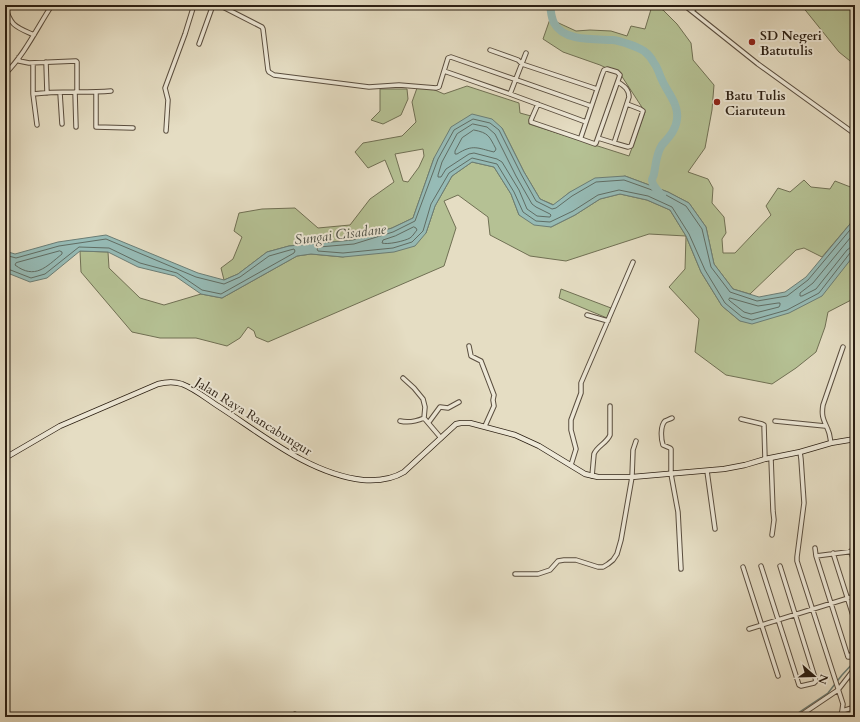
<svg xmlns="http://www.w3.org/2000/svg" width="860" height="722" font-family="Cardo,serif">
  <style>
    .green { fill: #b5c194; stroke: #707054; fill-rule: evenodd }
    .water { fill: #96bbb6; stroke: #6b7d75 }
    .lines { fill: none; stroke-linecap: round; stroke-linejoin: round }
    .shore { stroke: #606d64; stroke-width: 1 }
    .stream { stroke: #6b7d75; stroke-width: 1.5 }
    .river { stroke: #96bbb6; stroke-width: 8 }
    .street-casing { stroke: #5a4e3f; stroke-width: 5.5 }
    .secondary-casing { stroke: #2b1f13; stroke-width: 6 }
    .street { stroke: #eee9d8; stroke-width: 3.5 }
    .secondary { stroke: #eee9d8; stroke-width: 4.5 }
    .poi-dot { fill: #8f2418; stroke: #eee9d8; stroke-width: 1.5 }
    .labels { text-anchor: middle; stroke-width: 4; stroke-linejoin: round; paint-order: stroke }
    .poi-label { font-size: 13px; font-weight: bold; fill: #2b1f13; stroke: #eee9d8; text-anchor: start }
    .street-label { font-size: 13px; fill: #2b1f13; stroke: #eee9d8 }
    .water-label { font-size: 14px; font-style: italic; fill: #4b4e44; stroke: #eee9d8 }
  </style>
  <rect width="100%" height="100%" fill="#e5ddc3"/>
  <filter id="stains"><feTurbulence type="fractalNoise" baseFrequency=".005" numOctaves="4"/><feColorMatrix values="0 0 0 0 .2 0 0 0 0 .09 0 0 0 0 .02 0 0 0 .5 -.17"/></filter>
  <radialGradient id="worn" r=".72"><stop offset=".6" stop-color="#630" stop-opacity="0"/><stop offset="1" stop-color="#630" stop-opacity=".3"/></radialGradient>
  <path class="green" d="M800 5H847L855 14V65L839 52 806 11Z
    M652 6 663 10 677 24 691 43 693 60 714 85 712 110 705 148 688 172 708 179 713 188 712 203 724 217 726 233 722 239 723 253H735L771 215 766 206 778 188 790 192 804 180 811 187 830 189 835 181 853 188H855V218L822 257 804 248 796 250 750 294 733 289 714 264 706 227 689 203 668 192 625 176 570 192 554 205 540 199 524 172 502 128 434 158 413 218 392 228 353 240 289 246 267 252 238 274 224 280 221 268 233 259 242 237 234 231 239 213 262 209 295 208 318 228 350 225 370 199 394 182 385 160 368 168 355 152 363 143 402 136 416 122 412 102 417 88 428 87 444 94 467 86 519 103 520 113 531 116 529 124 629 156 645 112 621 75 600 65 563 52 543 39 550 19 576 31 590 30 611 31 627 36 631 26 645 29ZM423 149 424 156 419 167 408 182 403 181 395 154Z
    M380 89H407L408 99 401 115 383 124 371 120 380 111Z
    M472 162 494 167 511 194 519 215 551 227 575 215 600 199 620 194 647 200 670 210 686 236 701 272 722 306 740 321 846 265 855 254V298L828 312 825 327 816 352 796 368 772 384 726 375 695 352 699 319 669 287 685 269 686 236 649 234 566 261 530 256 490 235 488 217 458 195 444 201 456 228 444 266 268 342 256 337 254 331 248 327 240 338 227 346 196 338H160L132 332 81 272 80 251 108 252 109 268 140 298 164 305 201 294 222 298 297 256 311 254 343 257 426 233 435 206 452 176Z
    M561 289 611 308 607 318 559 298Z"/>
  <path class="water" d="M472 114 492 119 502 128 524 172 540 199 553 205 570 192 595 178 625 176 668 192 689 203 706 227 714 264 733 289 759 297 785 292 806 277 855 218V254L822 296 789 313 752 324 740 321 722 306 701 272 686 236 670 210 647 200 620 194 600 199 575 215 551 227 534 225 519 215 511 194 494 167 472 162 452 176 435 206 426 233 415 246 394 252 343 257 311 254 297 256 222 298 201 294 175 276 138 267 108 252 80 251 47 278 30 282 5 272V251L15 254 58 242 106 235 198 273 224 280 238 274 267 252 289 246 353 240 392 228 413 218 434 158 451 127Z"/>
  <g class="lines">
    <path class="shore" d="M473 124 487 127 495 134 516 176 532 204 536 207 550 214 551 215 550 217H549L537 216 527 209 519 190 502 162 497 159 474 153 469 154 446 169 441 177H438V175L442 162 457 134Z
      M474 130C489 133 489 136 496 149L495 151 494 152C477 148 473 144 457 154H455V151L462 138Z
      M855 224 808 280 787 296 757 301 730 292 711 267 702 229 686 206 666 195 624 180 596 182 572 196 556 208 552 209 536 201 521 174 499 130 490 123 473 119 454 130 438 159 415 221 393 232 354 244 319 247 317 249 318 251 343 253 393 248 412 242 423 231 431 204 449 173 472 158 497 164 514 192 523 212 536 221 550 222 573 211 598 195 619 190 648 196 672 207 689 234 705 270 725 303 742 317 752 320 787 310 819 293 850 253 852 252H855
      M414 227 416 228 417 230C415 232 413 236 410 238 405 241 387 245 382 243L383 240 395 236Z
      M855 232 813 283 800 293V296H802L816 289 847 250 851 247H855
      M60 251 62 252V254C46 267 35 280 15 265L16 263Z
      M5 255 16 258 59 246 106 239 196 277 224 284 240 277 269 256 290 250 294 249 295 251 294 253 221 294 202 290 177 273 140 263 109 248 79 247 45 274 31 278 8 269 5 268
      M730 298 758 306 778 303H780V305L779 307 751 314 744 312 730 301 729 300Z"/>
    <path class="stream" d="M792 717 828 693 842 675 855 661"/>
    <path class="river" d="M550 5C551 11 551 17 554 23 564 42 595 39 613 40 621 41 638 47 644 51 648 54 652 59 654 63 658 68 659 74 662 80 667 92 679 104 677 119 676 130 669 137 662 145 656 154 656 164 654 174 654 176 652 178 652 180 652 186 658 191 662 195"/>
    <defs>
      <path id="street" d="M5 5C10 26 16 27 34 35
        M219 5 262 27 263 29 268 70 269 72 274 75 369 87 399 85 436 88 439 87 448 58 451 57 591 106
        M684 5 758 64 855 134
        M692 11 697 5
        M199 44 213 5
        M490 50 518 60 522 64 597 89
        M19 57V61L29 63 76 61 77 62V92
        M46 62 47 93
        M33 63V94C59 91 85 93 111 91
        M607 69 617 72 620 75 596 143 595 144 581 139V137L602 75 604 70Z
        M444 71 510 94 586 122
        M5 74C25 54 37 28 52 5
        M75 92 76 127
        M96 92V127L133 128
        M60 93 62 124
        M33 94 37 125
        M510 94 526 53
        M538 104 531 120V122L581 139
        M166 131 168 100 165 88 185 34 194 5
        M598 138 614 143 629 97C629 89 624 86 618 82
        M614 143 628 147 631 146 643 111 640 109 627 104
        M587 315 608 321
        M469 346 471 356 481 361 494 395 493 400 494 406 485 426
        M403 378 414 388 423 399 425 407 424 418 441 438
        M672 418C670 419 667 420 665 421 660 426 661 439 663 445L670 448 671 449V474L678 512 681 569
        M741 419 762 424 764 425 765 459
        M400 421C408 423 417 421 424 418
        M775 421 825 426
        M429 422 440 407 448 408 459 402
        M831 443C830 439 830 434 828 430 824 420 821 417 823 405L843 347
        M800 452 801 459 804 503 797 557V561L843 704 842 711 840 717
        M771 458 773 511 774 520 772 535
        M571 465 576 449 571 430V420L581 393V383L633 262
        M707 471 715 529
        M592 476 594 454C597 446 607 443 610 435V406
        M815 548 816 556 848 657H849L855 650
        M851 551 855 566
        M833 553 855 622
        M816 556 855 551
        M761 566 799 685 801 686 814 683 816 681 780 566
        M743 567 778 676
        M515 574H538L550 570 558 561 564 560H576L598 567H603L608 564 613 560 617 554 621 540 632 477 633 450 636 441
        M749 629 855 596
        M855 674C850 679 853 684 855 690
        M294 717 295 714
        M463 717C474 715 486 715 497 717
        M798 717 838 690 855 668
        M844 717 842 711 855 707"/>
      <path id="secondary" d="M5 458 60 426 158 384C166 382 173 381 182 384 195 389 207 399 218 406 262 434 309 474 363 480 377 481 391 480 404 472L456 424 461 423H470L515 435 539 446 585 474 598 477H632L724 469 745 465 765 459 800 452 831 443 855 439"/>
    </defs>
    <use href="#street" class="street-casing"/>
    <use href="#secondary" class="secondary-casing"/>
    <use href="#street" class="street"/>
    <use href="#secondary" class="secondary"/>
  </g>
  <g class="poi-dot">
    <circle cx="752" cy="42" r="4"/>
    <circle cx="717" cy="102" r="4"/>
  </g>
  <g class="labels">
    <g class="poi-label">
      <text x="760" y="40">SD Negeri<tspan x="760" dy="15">Batutulis</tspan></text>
      <text x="725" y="100">Batu Tulis<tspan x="725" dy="15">Ciaruteun</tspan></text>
    </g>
    <g class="street-label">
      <text transform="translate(254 416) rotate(32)" y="5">Jalan Raya Rancabungur</text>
    </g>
    <g class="water-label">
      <text transform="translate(340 234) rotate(-7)" y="5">Sungai Cisadane</text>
    </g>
  </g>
  <rect width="860" height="722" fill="none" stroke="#e5ddc3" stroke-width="20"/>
  <rect x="6" y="6" width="848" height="710" fill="none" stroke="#2b1f13" stroke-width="2"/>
  <rect x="10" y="10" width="840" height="702" fill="none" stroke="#2b1f13"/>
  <g transform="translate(814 676) rotate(110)" stroke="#eee9d8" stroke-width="3" paint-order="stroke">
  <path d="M0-3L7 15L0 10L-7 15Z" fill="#2b1f13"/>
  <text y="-6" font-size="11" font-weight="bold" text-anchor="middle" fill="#2b1f13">N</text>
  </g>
  <rect width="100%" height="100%" filter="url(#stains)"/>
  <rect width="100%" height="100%" fill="url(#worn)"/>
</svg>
